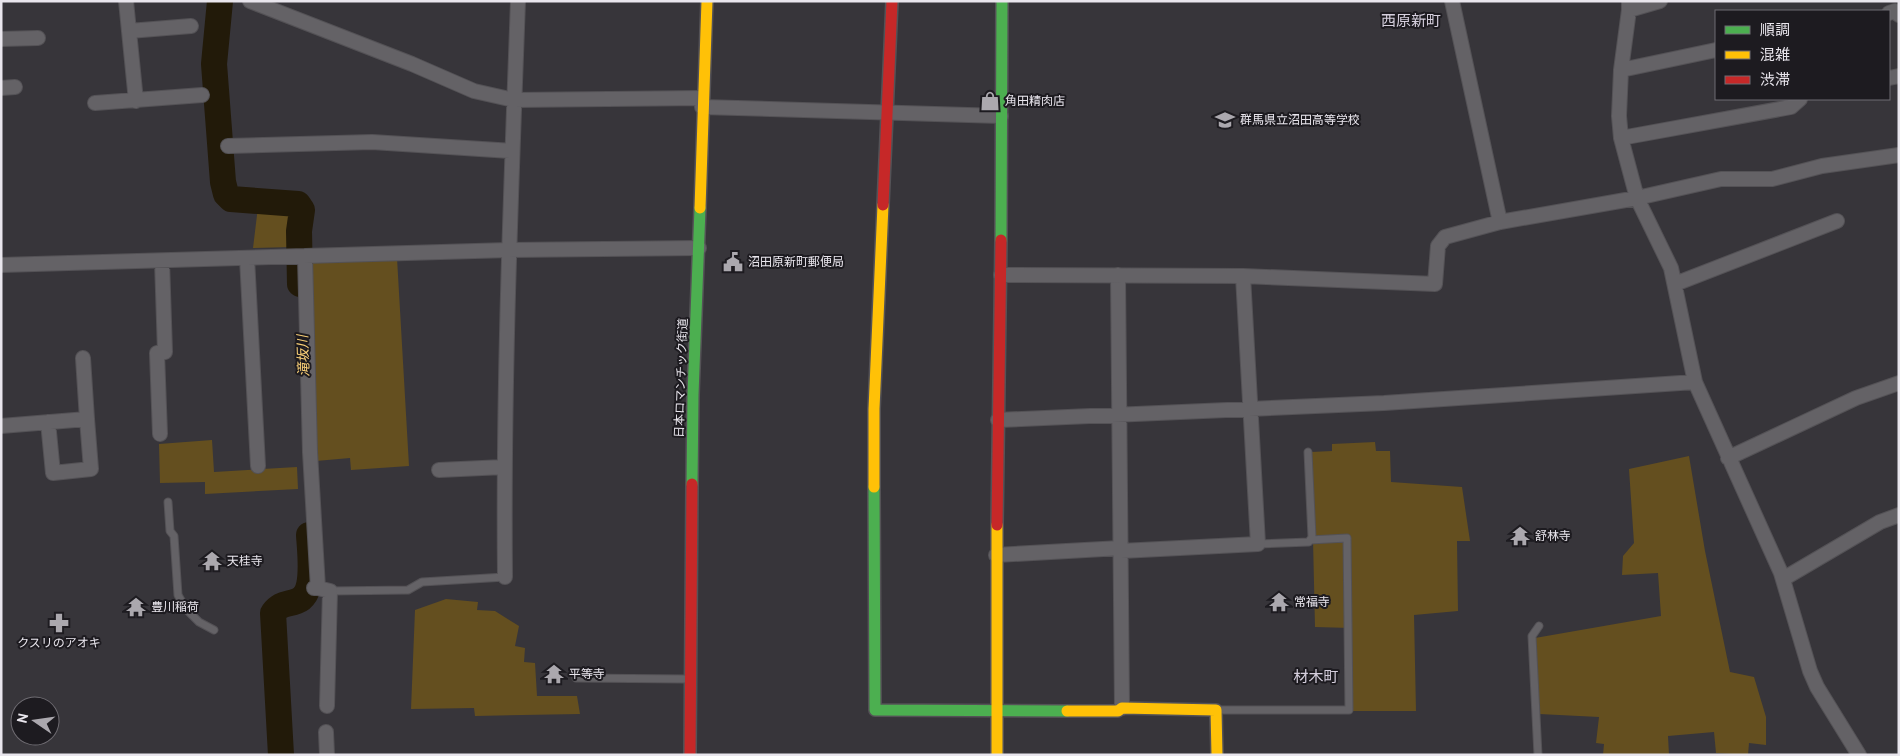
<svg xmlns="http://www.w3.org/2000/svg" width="1900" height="756" font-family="'PT Sans','Noto Sans JP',sans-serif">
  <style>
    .green { fill: #644f1f }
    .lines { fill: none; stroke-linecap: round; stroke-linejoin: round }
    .river { stroke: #221a09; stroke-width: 26 }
    .lane-casing { stroke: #545256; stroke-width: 9 }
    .street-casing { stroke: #545256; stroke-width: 16 }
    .fast-casing { stroke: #545256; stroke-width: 14 }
    .slow-casing { stroke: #545256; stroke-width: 14 }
    .jam-casing { stroke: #545256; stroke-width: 14 }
    .lane { stroke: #646266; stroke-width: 7 }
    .street { stroke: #646266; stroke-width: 14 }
    .fast { stroke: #4caf50; stroke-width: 11 }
    .slow { stroke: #ffc107; stroke-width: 11 }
    .jam { stroke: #c62828; stroke-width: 11 }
    .labels { text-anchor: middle; stroke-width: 4; stroke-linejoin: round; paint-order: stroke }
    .poi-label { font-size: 12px; fill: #e9e6ed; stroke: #1d1b20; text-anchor: start }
    .street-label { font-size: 12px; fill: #e9e6ed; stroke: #1d1b20 }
    .water-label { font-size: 14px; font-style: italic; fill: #fad077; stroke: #1d1b20 }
    .quarter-label { font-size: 15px; fill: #d5cfdd; stroke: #1d1b20 }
  </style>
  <rect width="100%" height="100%" fill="#37353a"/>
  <path class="green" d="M258 207 294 210 293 247 253 248Z
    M397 258 409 466 351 470 350 458 316 461 311 260Z
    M212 440 214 472 297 467 298 489 205 494V482L160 483 159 444Z
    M1375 442 1376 451H1390L1391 482 1462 487 1470 541H1457L1458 611 1414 615 1416 711H1351V628L1315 627 1311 452 1332 451V444Z
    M1689 456 1705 551 1730 672 1754 677 1766 717V745L1749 743 1748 755 1716 753 1714 732 1668 736 1669 755H1603L1604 744 1596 743 1599 717 1539 714 1535 638 1661 616 1658 573 1622 575 1623 556 1634 543 1629 469Z
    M446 599 478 602 477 610 495 611 519 626 515 646 525 648 524 662 535 663 537 696H577L580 714 475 716 474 708 411 709 415 610Z"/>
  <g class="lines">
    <path class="river" d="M220 1 214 64 223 182 226 194 231 199 298 204 302 210 299 231 300 284
      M281 755 273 613C281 603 286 605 297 601 316 594 310 552 309 535"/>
    <defs>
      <path id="lane" d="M168 502 170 531 174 536 178 595 186 609 199 622 214 630
        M1258 544 1309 542 1312 537 1308 452
        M330 591 408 590 422 582 505 577
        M576 678 686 679
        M1216 710H1349L1347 538 1310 540
        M1538 755 1532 636 1539 626"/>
      <path id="street" d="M126 1 136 101
        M250 1 412 64 474 91 514 100 702 98
        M1452 1 1500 222
        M1629 1V10L1621 70 1619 116 1621 138 1637 198 1671 268 1695 382 1781 573 1810 671 1817 687 1859 755
        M1629 10 1660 1
        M1889 13 1895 11 1899 15
        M129 31 191 26
        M1 39 38 38
        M1621 70 1716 50
        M1889 78 1899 76
        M1 88 15 87
        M95 103 202 95
        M702 107 1001 116
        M1621 138 1791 107 1800 99
        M228 146 372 142 512 151
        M305 256 310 452 318 588H314
        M247 258 258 466
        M1 265 509 250 699 248
        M1001 275 1243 276 1435 284 1438 246 1445 237 1500 222 1637 198 1721 179H1772L1822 166 1899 155
        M1118 275 1122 708
        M1675 284 1837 221
        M998 420 1384 403 1695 382
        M48 422 53 473 91 469 87 419
        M1 426 87 419 83 358
        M160 434 157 353 165 352 162 261
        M1728 458 1856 398 1899 383
        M439 470 504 467
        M1121 551 1258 544 1243 276
        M996 555 1121 548
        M505 577C503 385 511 193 518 1
        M1783 579 1880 522 1899 515
        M318 588 330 591 327 706
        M326 732 327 755"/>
      <path id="fast" d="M1001 240 1002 1
        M692 484 693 395 700 208
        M874 487 875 710 1067 711"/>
      <path id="slow" d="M700 208 707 1
        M874 487V409L883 205
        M997 525V755
        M1067 711H1118L1122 708 1216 710 1217 755"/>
      <path id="jam" d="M883 205 892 1
        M997 525 1001 240
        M690 755 692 484"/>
    </defs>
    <use href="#lane" class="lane-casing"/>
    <use href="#street" class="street-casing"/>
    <use href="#fast" class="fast-casing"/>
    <use href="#slow" class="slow-casing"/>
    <use href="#jam" class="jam-casing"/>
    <use href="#lane" class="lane"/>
    <use href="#street" class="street"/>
    <use href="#fast" class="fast"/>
    <use href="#slow" class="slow"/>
    <use href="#jam" class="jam"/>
  </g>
  <defs>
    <symbol id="shop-bare" viewBox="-9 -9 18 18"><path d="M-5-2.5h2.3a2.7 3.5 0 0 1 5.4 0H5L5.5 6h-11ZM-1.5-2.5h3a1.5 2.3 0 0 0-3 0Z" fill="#aba8ae" stroke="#1d1b20" stroke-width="2.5" paint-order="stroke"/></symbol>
    <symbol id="school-bare" viewBox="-9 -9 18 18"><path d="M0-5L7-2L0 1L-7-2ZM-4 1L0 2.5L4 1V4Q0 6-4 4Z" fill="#aba8ae" stroke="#1d1b20" stroke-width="2.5" paint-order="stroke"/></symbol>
    <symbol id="civic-bare" viewBox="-9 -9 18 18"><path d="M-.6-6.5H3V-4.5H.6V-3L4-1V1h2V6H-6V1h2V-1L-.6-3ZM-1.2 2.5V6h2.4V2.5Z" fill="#aba8ae" stroke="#1d1b20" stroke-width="2.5" paint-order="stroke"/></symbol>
    <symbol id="temple-bare" viewBox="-9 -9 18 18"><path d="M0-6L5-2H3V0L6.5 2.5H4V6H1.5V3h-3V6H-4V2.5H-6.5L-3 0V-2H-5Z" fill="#aba8ae" stroke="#1d1b20" stroke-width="2.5" paint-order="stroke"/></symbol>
    <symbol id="pharmacy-bare" viewBox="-9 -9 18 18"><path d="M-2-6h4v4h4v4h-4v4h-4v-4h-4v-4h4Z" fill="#aba8ae" stroke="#1d1b20" stroke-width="2.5" paint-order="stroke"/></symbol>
  </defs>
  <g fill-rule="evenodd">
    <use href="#shop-bare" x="976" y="87" width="28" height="28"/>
    <use href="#school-bare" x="1211" y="106" width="28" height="28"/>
    <use href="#civic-bare" x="719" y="248" width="28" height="28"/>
    <use href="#temple-bare" x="1506" y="522" width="28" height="28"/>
    <use href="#temple-bare" x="198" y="547" width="28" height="28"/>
    <use href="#temple-bare" x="1265" y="588" width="28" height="28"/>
    <use href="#temple-bare" x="122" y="593" width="28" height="28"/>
    <use href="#pharmacy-bare" x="45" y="609" width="28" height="28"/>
    <use href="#temple-bare" x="540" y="660" width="28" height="28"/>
  </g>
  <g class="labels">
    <g class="poi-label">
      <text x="1005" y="105">角田精肉店</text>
      <text x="1240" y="124">群馬県立沼田高等学校</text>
      <text x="748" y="266">沼田原新町郵便局</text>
      <text x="1535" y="540">舒林寺</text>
      <text x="227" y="565">天桂寺</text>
      <text x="1294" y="606">常福寺</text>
      <text x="151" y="611">豊川稲荷</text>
      <text x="59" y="647" text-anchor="middle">クスリのアオキ</text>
      <text x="569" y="678">平等寺</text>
    </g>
    <g class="street-label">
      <text transform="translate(681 378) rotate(-88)" y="4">日本ロマンチック街道</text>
    </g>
    <g class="water-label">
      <text transform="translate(303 356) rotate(-92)" y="5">滝坂川</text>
    </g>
    <g class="quarter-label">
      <text x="1411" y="26">西原新町</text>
      <text x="1316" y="682">材木町</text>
    </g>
  </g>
  <rect width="1900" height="756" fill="none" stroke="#e9e6ed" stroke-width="5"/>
  <rect x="1715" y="10" width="175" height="90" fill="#1d1b20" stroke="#6f6c72"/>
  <rect x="1725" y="26" width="25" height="8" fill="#4caf50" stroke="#6f6c72"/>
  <text x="1760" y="35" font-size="15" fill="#e9e6ed">順調</text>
  <rect x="1725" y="51" width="25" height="8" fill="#ffc107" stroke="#6f6c72"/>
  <text x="1760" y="60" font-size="15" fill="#e9e6ed">混雑</text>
  <rect x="1725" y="76" width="25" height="8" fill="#c62828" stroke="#6f6c72"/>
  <text x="1760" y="85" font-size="15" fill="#e9e6ed">渋滞</text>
  <g transform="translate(35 721) rotate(283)"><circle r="24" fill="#1d1b20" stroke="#6f6c72"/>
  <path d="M0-4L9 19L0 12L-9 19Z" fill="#aba8ae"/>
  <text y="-8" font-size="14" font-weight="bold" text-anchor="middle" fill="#e9e6ed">N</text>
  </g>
</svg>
